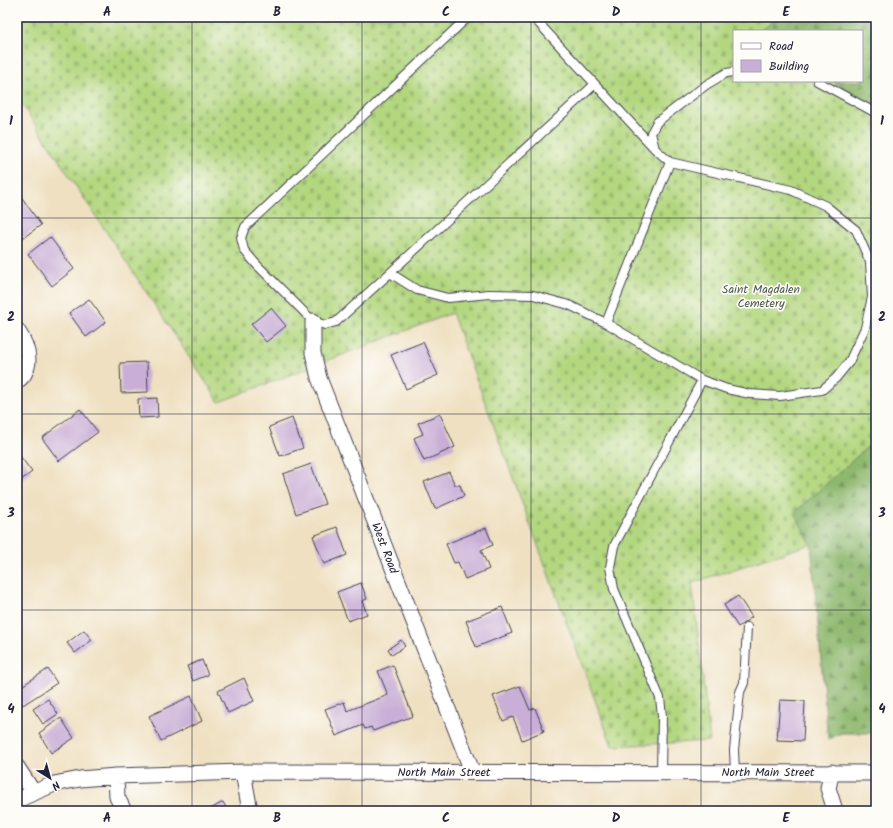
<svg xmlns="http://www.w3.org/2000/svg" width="893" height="828" font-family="Kalam,sans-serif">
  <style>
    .forest { fill: url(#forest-firs); stroke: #586d54 }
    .cemetery { fill: url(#cemetery-stones); stroke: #6a7c5d }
    .building { fill: #c9aed7 }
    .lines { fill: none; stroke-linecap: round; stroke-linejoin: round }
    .service-casing { stroke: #413e4f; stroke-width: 10 }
    .minor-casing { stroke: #413e4f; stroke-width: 17 }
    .service { stroke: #fff; stroke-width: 8 }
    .minor { stroke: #fff; stroke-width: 15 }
    .grid { fill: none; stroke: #22223b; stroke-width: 1; stroke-opacity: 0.55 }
    .labels { text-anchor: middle; stroke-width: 3.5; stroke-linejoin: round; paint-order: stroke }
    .park-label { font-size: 12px; fill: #4e584f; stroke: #fdfcf7 }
    .street-label { font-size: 12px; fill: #22223b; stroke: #fdfcf7 }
    .neatline { fill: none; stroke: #22223b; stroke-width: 1.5 }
    .grid-label { font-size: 13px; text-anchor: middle; font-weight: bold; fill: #22223b }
  </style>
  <defs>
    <pattern id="forest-firs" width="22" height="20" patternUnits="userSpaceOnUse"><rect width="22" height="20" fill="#8eb86e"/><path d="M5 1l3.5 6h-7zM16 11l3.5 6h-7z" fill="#74955c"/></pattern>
    <pattern id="cemetery-stones" width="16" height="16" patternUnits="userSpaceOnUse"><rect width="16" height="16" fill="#b3d77f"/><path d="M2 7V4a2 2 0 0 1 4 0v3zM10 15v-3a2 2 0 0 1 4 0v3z" fill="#9ab86f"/></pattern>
  </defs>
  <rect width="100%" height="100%" fill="#fdfcf7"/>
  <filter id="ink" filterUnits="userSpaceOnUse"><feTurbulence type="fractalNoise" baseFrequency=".025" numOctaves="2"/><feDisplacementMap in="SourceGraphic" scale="8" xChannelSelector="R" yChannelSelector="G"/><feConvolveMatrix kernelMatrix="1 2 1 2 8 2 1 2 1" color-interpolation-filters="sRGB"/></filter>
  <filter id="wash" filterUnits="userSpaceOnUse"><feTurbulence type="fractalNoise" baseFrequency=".012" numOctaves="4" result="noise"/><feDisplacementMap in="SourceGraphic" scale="16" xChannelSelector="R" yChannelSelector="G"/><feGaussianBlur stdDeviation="0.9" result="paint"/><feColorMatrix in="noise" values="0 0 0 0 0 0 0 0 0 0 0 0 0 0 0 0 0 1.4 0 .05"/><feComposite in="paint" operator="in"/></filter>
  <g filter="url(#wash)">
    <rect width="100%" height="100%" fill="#efe0c1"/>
    <path class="forest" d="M778 17H876V110L834 81H862V31H761Z
      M876 439V733H841L828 740 811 544 794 513Z"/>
    <path class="cemetery" d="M17 17H778L761 31H734V81H834L876 110V439L794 513 811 544 692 583 710 741 612 746 452 313 219 402 17 97Z"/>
    <g id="blocks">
      <path class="building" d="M17 192H18L41 225 17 242Z
        M50 237 74 269 52 286 28 254Z
        M89 299 106 322 86 337 69 313Z
        M271 308 286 326 266 342 251 324Z
        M423 342 438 375 406 389 391 355Z
        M147 362 148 392 121 393 120 363Z
        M157 398 158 417 139 418 138 399Z
        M80 409 98 432 59 461 42 438Z
        M440 414 455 447 424 461 414 438 423 434 418 423Z
        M292 418 303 448 280 456 269 427Z
        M17 452 32 472 17 483Z
        M311 464 325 504 296 514 283 474Z
        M449 472 455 485H460L464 496 435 509 424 482Z
        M337 527 347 555 324 564 313 536Z
        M486 528 493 545 481 550 489 569 465 579 458 562 454 563 446 544Z
        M361 583 367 599 362 601 367 614 348 621 337 592Z
        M738 596 752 617 738 627 724 605Z
        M502 607 512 633 476 647 466 621Z
        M84 630 92 640 75 653 67 643Z
        M401 640 405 646 392 655 388 649Z
        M202 660 208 675 193 681 187 666Z
        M393 665 413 716 373 731 371 727 365 729 363 725 336 736 325 709 344 702 347 711 388 695 378 671Z
        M48 669 57 683 23 705 17 696V689Z
        M244 678 254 701 228 713 218 691Z
        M520 686 530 710 535 708 544 731 522 740 513 717 503 721 493 696Z
        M191 696 202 721 161 741 149 716Z
        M48 699 58 714 43 724 33 709Z
        M780 700 805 701 803 741 777 740Z
        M61 718 74 738 51 753 39 733Z
        M223 802 228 811H207Z"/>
    </g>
  </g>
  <g filter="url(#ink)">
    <use href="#blocks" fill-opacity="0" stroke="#413e4f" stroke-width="1"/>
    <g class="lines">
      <defs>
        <path id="service" d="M468 17 245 227 241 238 244 250 256 264 313 321 325 325 336 322 390 273 595 84
          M533 17 655 149
          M817 81 876 113
          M670 162 655 149 651 133 657 122 706 85 726 73 734 72
          M390 273 417 290 448 298 489 294 533 295 569 305 606 323
          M661 772 662 716 660 698 614 589 610 567 614 546 702 380 727 389 750 394 780 396 822 390 836 378 849 362 865 328 872 297 870 262 856 230 826 206 791 190 670 162 606 323 702 380
          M735 772 734 750 740 692 744 683 747 627"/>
        <path id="minor" d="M313 321V353L319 378 472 771
          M17 330C25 342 32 358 25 372 24 375 20 379 17 381
          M17 767 34 793
          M243 772 250 811
          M116 776 117 797 124 811
          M17 800 54 784 80 779 116 776 243 772 876 773
          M832 811 834 807 828 788 832 772"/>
      </defs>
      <use href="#service" class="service-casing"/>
      <use href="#minor" class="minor-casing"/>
      <use href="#service" class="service"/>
      <use href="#minor" class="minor"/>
    </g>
  </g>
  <path class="grid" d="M192 17V811M362 17V811M531 17V811M701 17V811M17 218H876M17 414H876M17 610H876"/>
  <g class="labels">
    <g class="park-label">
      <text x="761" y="293">Saint Magdalen<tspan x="761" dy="14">Cemetery</tspan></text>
    </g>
    <g class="street-label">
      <text transform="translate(385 548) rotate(69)" y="4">West Road</text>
      <text x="444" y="776">North Main Street</text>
      <text x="768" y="776">North Main Street</text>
    </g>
  </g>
  <rect width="893" height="828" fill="none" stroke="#fdfcf7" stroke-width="44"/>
  <rect x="733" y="30" width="130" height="52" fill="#fdfcf7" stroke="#a5a5ac"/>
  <rect x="741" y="43" width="20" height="6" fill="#ffffff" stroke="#a5a5ac"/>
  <text x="769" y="50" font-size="12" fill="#22223b">Road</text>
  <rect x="741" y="60" width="20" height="12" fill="#c9aed7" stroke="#a5a5ac"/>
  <text x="769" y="70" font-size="12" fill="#22223b">Building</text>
  <g transform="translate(50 778) rotate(143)" stroke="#fdfcf7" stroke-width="3" paint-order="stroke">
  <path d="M0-3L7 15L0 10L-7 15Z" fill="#22223b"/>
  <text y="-6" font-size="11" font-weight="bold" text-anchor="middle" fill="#22223b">N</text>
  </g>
  <rect x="22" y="22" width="849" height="784" class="neatline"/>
  <g class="grid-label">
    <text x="107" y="16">A</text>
    <text x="277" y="16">B</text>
    <text x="446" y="16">C</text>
    <text x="616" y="16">D</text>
    <text x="786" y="16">E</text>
    <text x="11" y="125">1</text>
    <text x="882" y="125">1</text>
    <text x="11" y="321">2</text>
    <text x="882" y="321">2</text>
    <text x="11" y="517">3</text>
    <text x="882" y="517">3</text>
    <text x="11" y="713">4</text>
    <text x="882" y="713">4</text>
    <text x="107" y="822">A</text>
    <text x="277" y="822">B</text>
    <text x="446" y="822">C</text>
    <text x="616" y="822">D</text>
    <text x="786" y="822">E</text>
  </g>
</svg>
